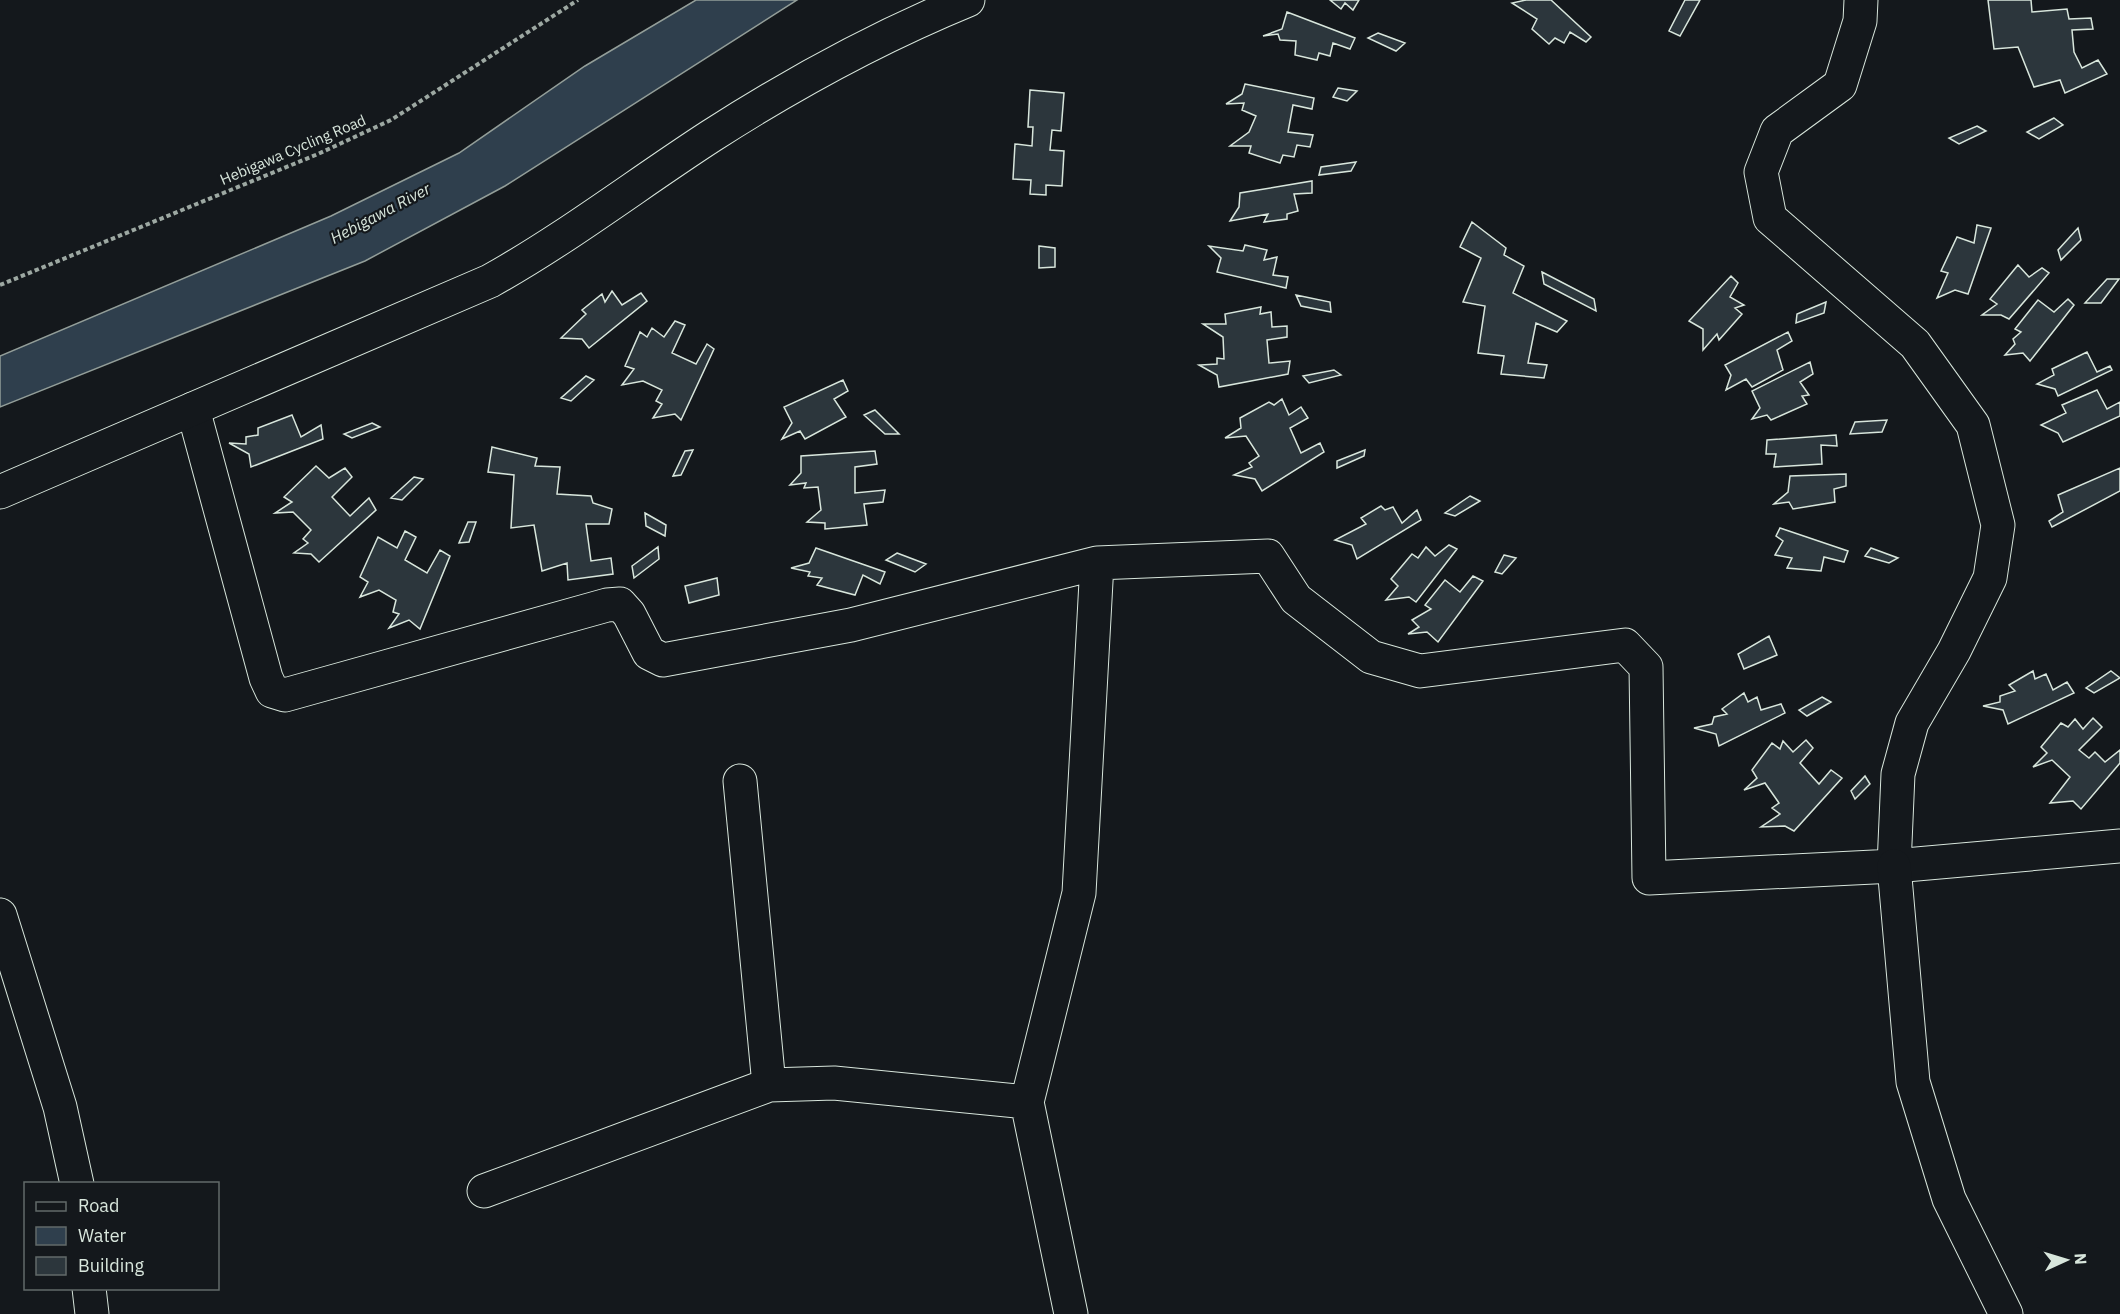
<svg xmlns="http://www.w3.org/2000/svg" width="2120" height="1314" font-family="'IBM Plex Sans',sans-serif">
  <style>
    .water { fill: #2f3f4d; stroke: #939e99; stroke-width: 1.5 }
    .building { fill: #2c363c; stroke: #d8e6dc; stroke-width: 1.5 }
    .lines { fill: none; stroke-linecap: round; stroke-linejoin: round }
    .street-casing { stroke: #d8e6dc; stroke-width: 35 }
    .secondary-casing { stroke: #d8e6dc; stroke-width: 35 }
    .path { stroke: #9da8a2; stroke-width: 4; stroke-dasharray: 4.5 3; stroke-linecap: butt }
    .street { stroke: #14181c; stroke-width: 33 }
    .secondary { stroke: #14181c; stroke-width: 33 }
    .labels { text-anchor: middle; stroke-width: 4.5; stroke-linejoin: round; paint-order: stroke }
    .street-label { font-size: 15px; fill: #d8e6dc; stroke: #14181c }
    .water-label { font-size: 16px; font-style: italic; fill: #d8e6dc; stroke: #14181c }
  </style>
  <rect width="100%" height="100%" fill="#14181c"/>
  <path class="water" d="M696 0H797L505 186 365 261 0 407V356L331 216 459 153 585 66Z"/>
  <path class="building" d="M1330 0H1359L1353 10 1345 3 1341 9Z
    M1526 0H1551L1591 37 1586 42 1570 32 1564 43 1555 38 1549 44 1532 29 1537 19 1512 3Z
    M1685 0H1700L1680 36 1669 31Z
    M1988 0H2031L2032 12 2067 9 2069 19 2091 18 2093 29 2072 30 2074 52 2082 68 2098 60 2107 74 2065 93 2060 80 2034 87 2018 47 1994 49Z
    M1287 12 1355 38 1350 49 1333 43 1330 56 1319 53 1317 60 1295 55 1296 41 1280 40 1278 34 1263 36 1282 29Z
    M1378 33 1405 43 1396 51 1368 38Z
    M1245 84 1314 98 1312 109 1293 105 1288 132 1313 135 1310 147 1297 145 1294 157 1283 155 1280 163 1249 153 1251 146H1230L1249 132 1256 116 1242 110 1244 103 1226 104 1242 94Z
    M1338 88 1357 91 1347 101 1333 97Z
    M1030 90 1064 93 1061 131 1052 130 1050 150 1064 151 1062 186 1046 185V195L1030 194 1031 180 1013 179 1015 144 1032 146 1033 127H1028Z
    M2054 118 2063 125 2039 139 2027 132Z
    M1977 126 1986 131 1959 144 1949 138Z
    M1356 162 1351 171 1319 175 1321 167Z
    M1312 181V193L1294 194 1298 211 1287 214V219L1264 222 1268 214 1230 221 1239 207 1240 193Z
    M1472 222 1506 248 1504 255 1524 266 1513 293 1567 321 1557 332 1536 323 1528 363 1547 365 1544 378 1501 374 1504 356 1478 353 1485 306 1463 302 1481 258 1460 247Z
    M1977 225 1991 228 1968 294 1955 290 1937 298 1948 273 1941 271 1957 237 1974 243Z
    M2078 228 2081 240 2061 260 2058 250Z
    M1245 245 1267 250 1264 260 1277 257 1273 275 1288 277 1286 288 1217 272 1221 258 1209 246 1243 251Z
    M1039 246 1055 248V267L1039 268Z
    M2018 265 2029 277 2042 268 2049 273 2009 319 2001 315H1982L1997 304 1990 299Z
    M1542 272 1594 299 1596 311 1544 284Z
    M1731 276 1738 283 1730 297 1744 305 1735 308 1742 314 1719 340 1717 334 1703 350V329L1689 321Z
    M2107 279H2119L2101 303H2085Z
    M612 291 622 305 641 293 647 301 589 348 582 339 561 338 586 314 582 310 602 294 605 302Z
    M1296 295 1330 302 1331 312 1301 306Z
    M2068 299 2074 305 2030 361 2023 353 2005 355 2015 344 2013 339 2021 332 2015 329 2038 300 2054 312Z
    M1826 302 1824 313 1796 323 1797 314Z
    M1261 307 1260 314 1271 312 1272 327 1287 326V337L1267 340 1269 363 1290 361 1288 374 1219 387 1217 375 1199 365 1217 364V358L1224 359 1223 337 1203 324H1226L1225 314Z
    M675 321 685 325 672 353 696 364 707 344 714 349 681 420 675 414 653 418 662 404 656 401 662 390 643 381 622 385 634 369 625 366 640 332 647 337 652 328 664 337Z
    M1788 332 1792 341 1777 350 1783 370 1752 387 1746 379 1726 390 1731 375 1725 365Z
    M2087 352 2097 372 2110 366 2112 370 2058 396 2055 389 2037 384 2054 375 2052 369Z
    M1810 362 1813 374 1800 382 1809 395 1802 396 1807 404 1771 420 1767 415 1752 419 1760 408 1752 391Z
    M1334 370 1341 375 1309 383 1303 376Z
    M586 376 594 380 571 401 561 398Z
    M843 380 848 391 834 399 846 417 805 439 800 431 782 439 792 423 784 407Z
    M2097 390 2107 409 2120 402V416L2063 442 2058 433 2041 425 2066 413 2062 405Z
    M1282 399 1289 415 1301 407 1308 418 1290 428 1301 453 1320 443 1324 452 1262 491 1255 479 1234 475 1252 467 1249 463 1259 456 1246 436 1225 438 1241 428 1240 418 1269 402 1274 405Z
    M875 410 899 434H885L864 415Z
    M292 415 301 437 321 425 323 439 251 467 249 454 229 443 246 444V437L258 435V428Z
    M1887 420 1882 432 1850 434 1855 422Z
    M372 423 380 427 352 438 344 434Z
    M1836 435 1837 446 1821 445 1822 464 1774 467 1776 454H1766L1767 440Z
    M492 447 537 458 535 466 560 467 557 494 591 496 593 503 612 509 609 524H586L591 561 611 558 613 574 568 580 567 563 542 571 534 525 511 528 514 475 488 472Z
    M693 450 681 475 673 476 685 451Z
    M1365 450 1364 456 1337 468V461Z
    M875 451 877 464 855 467V493L885 490 883 502 864 504 867 525 825 529V523L807 522 821 510 818 487 804 488 806 483 790 485 801 473V456Z
    M316 466 329 478 345 468 352 477 332 497 350 516 369 498 376 510 319 562 311 554 294 553 308 543 303 539 311 530 293 512 275 513 292 502 284 497Z
    M2120 468V491L2052 527 2049 521 2063 512 2058 495Z
    M1846 474V486L1834 489 1835 502 1793 509 1789 502 1774 504 1788 492 1790 476Z
    M414 477 423 479 402 500 391 498Z
    M1470 496 1480 501 1455 516 1445 513Z
    M1381 506 1385 510 1393 507 1402 523 1417 510 1421 520 1357 559 1352 545 1335 540 1366 524 1361 518Z
    M645 513 666 525 665 536 646 526Z
    M468 522H476L469 542 459 543Z
    M1780 528 1848 551 1844 562 1824 557 1821 571 1787 568 1792 558 1775 555 1783 541 1776 536Z
    M405 531 416 537 405 560 427 573 440 550 450 556 420 629 409 620 389 628 399 614 393 612 396 600 379 590 360 597 368 582 360 577 378 537 397 548Z
    M1449 545 1457 549 1416 602 1409 597 1386 600 1398 586 1391 579 1412 554 1418 558 1426 547 1435 556Z
    M658 547 659 559 634 578 632 566Z
    M816 548 885 572 880 584 863 575 855 595 817 585 822 578 808 576 810 572 791 568 809 563Z
    M1871 548 1898 558 1889 563 1865 556Z
    M897 553 926 564 915 572 886 560Z
    M1504 555 1516 558 1502 574 1495 572Z
    M1473 576 1483 581 1438 642 1427 632 1408 634 1419 627 1412 620 1431 609 1425 605 1445 580 1460 592Z
    M717 578 719 595 689 603 685 586Z
    M1769 636 1777 655 1744 669 1738 654Z
    M2033 671 2035 679 2046 674 2053 690 2067 682 2074 693 2008 724 2003 710 1983 706 2000 702V696L2015 691 2009 685Z
    M2111 671 2120 678 2094 693 2086 688Z
    M1744 693 1748 702 1757 697 1761 710 1781 704 1785 713 1719 746 1716 734 1694 728 1712 724 1714 717 1727 714 1722 709Z
    M1822 697 1831 702 1807 716 1799 710Z
    M2093 718 2102 727 2079 750 2089 758 2095 752 2105 762 2120 750V763L2081 809 2073 801 2050 803 2070 777 2052 760 2033 767 2047 753 2041 747 2061 723 2068 727 2075 719 2083 729Z
    M1806 740 1813 748 1800 763 1819 784 1831 770 1842 778 1794 831 1785 826 1761 827 1780 814 1772 808 1779 803 1765 783 1744 790 1757 778 1752 770 1772 743 1780 749 1783 741 1793 752Z
    M1865 776 1870 784 1855 799 1851 791Z"/>
  <g class="lines">
    <defs>
      <path id="street" d="M1861 0 1860 21 1840 85 1777 131 1761 172 1770 218 1915 344 1973 425 1998 525 1990 578 1954 651 1912 723 1898 774 1894 866
        M193 409 266 678 272 691 285 695 607 605 620 604 629 614 649 653 663 660 851 625 1097 563 1268 556 1296 599 1371 657 1420 671 1625 645 1646 667 1649 878 1894 866 2120 846
        M740 781 769 1085
        M0 915 60 1107 77 1184
        M484 1191 769 1085 834 1083 1027 1102
        M89 1288 92 1314
        M1071 1314 1027 1102 1079 893 1097 563"/>
      <path id="secondary" d="M0 492 490 281C567 238 637 184 711 136 792 84 878 37 968 0
        M1894 866 1913 1082 1949 1199 2006 1314"/>
    </defs>
    <use href="#street" class="street-casing"/>
    <use href="#secondary" class="secondary-casing"/>
    <path class="path" d="M0 285 318 154 391 120 578 0"/>
    <use href="#street" class="street"/>
    <use href="#secondary" class="secondary"/>
  </g>
  <g class="labels">
    <g class="street-label">
      <text transform="translate(293 150) rotate(-23)" y="5">Hebigawa Cycling Road</text>
    </g>
    <g class="water-label">
      <text transform="translate(380 213) rotate(-28)" y="6">Hebigawa River</text>
    </g>
  </g>
  <rect x="24" y="1182" width="195" height="108" fill="#14181c" stroke="#626a69" stroke-width="1.5"/>
  <rect x="36" y="1202" width="30" height="9" fill="#14181c" stroke="#626a69" stroke-width="1.5"/>
  <text x="78" y="1212" font-size="18" fill="#d8e6dc">Road</text>
  <rect x="36" y="1227" width="30" height="18" fill="#2f3f4d" stroke="#626a69" stroke-width="1.5"/>
  <text x="78" y="1242" font-size="18" fill="#d8e6dc">Water</text>
  <rect x="36" y="1257" width="30" height="18" fill="#2c363c" stroke="#626a69" stroke-width="1.5"/>
  <text x="78" y="1272" font-size="18" fill="#d8e6dc">Building</text>
  <g transform="translate(2066 1260) rotate(86)" stroke="#14181c" stroke-width="4.5" paint-order="stroke">
  <path d="M0-4.5L10 22L0 15L-10 22Z" fill="#d8e6dc"/>
  <text y="-9" font-size="16" font-weight="bold" text-anchor="middle" fill="#d8e6dc">N</text>
  </g>
</svg>
